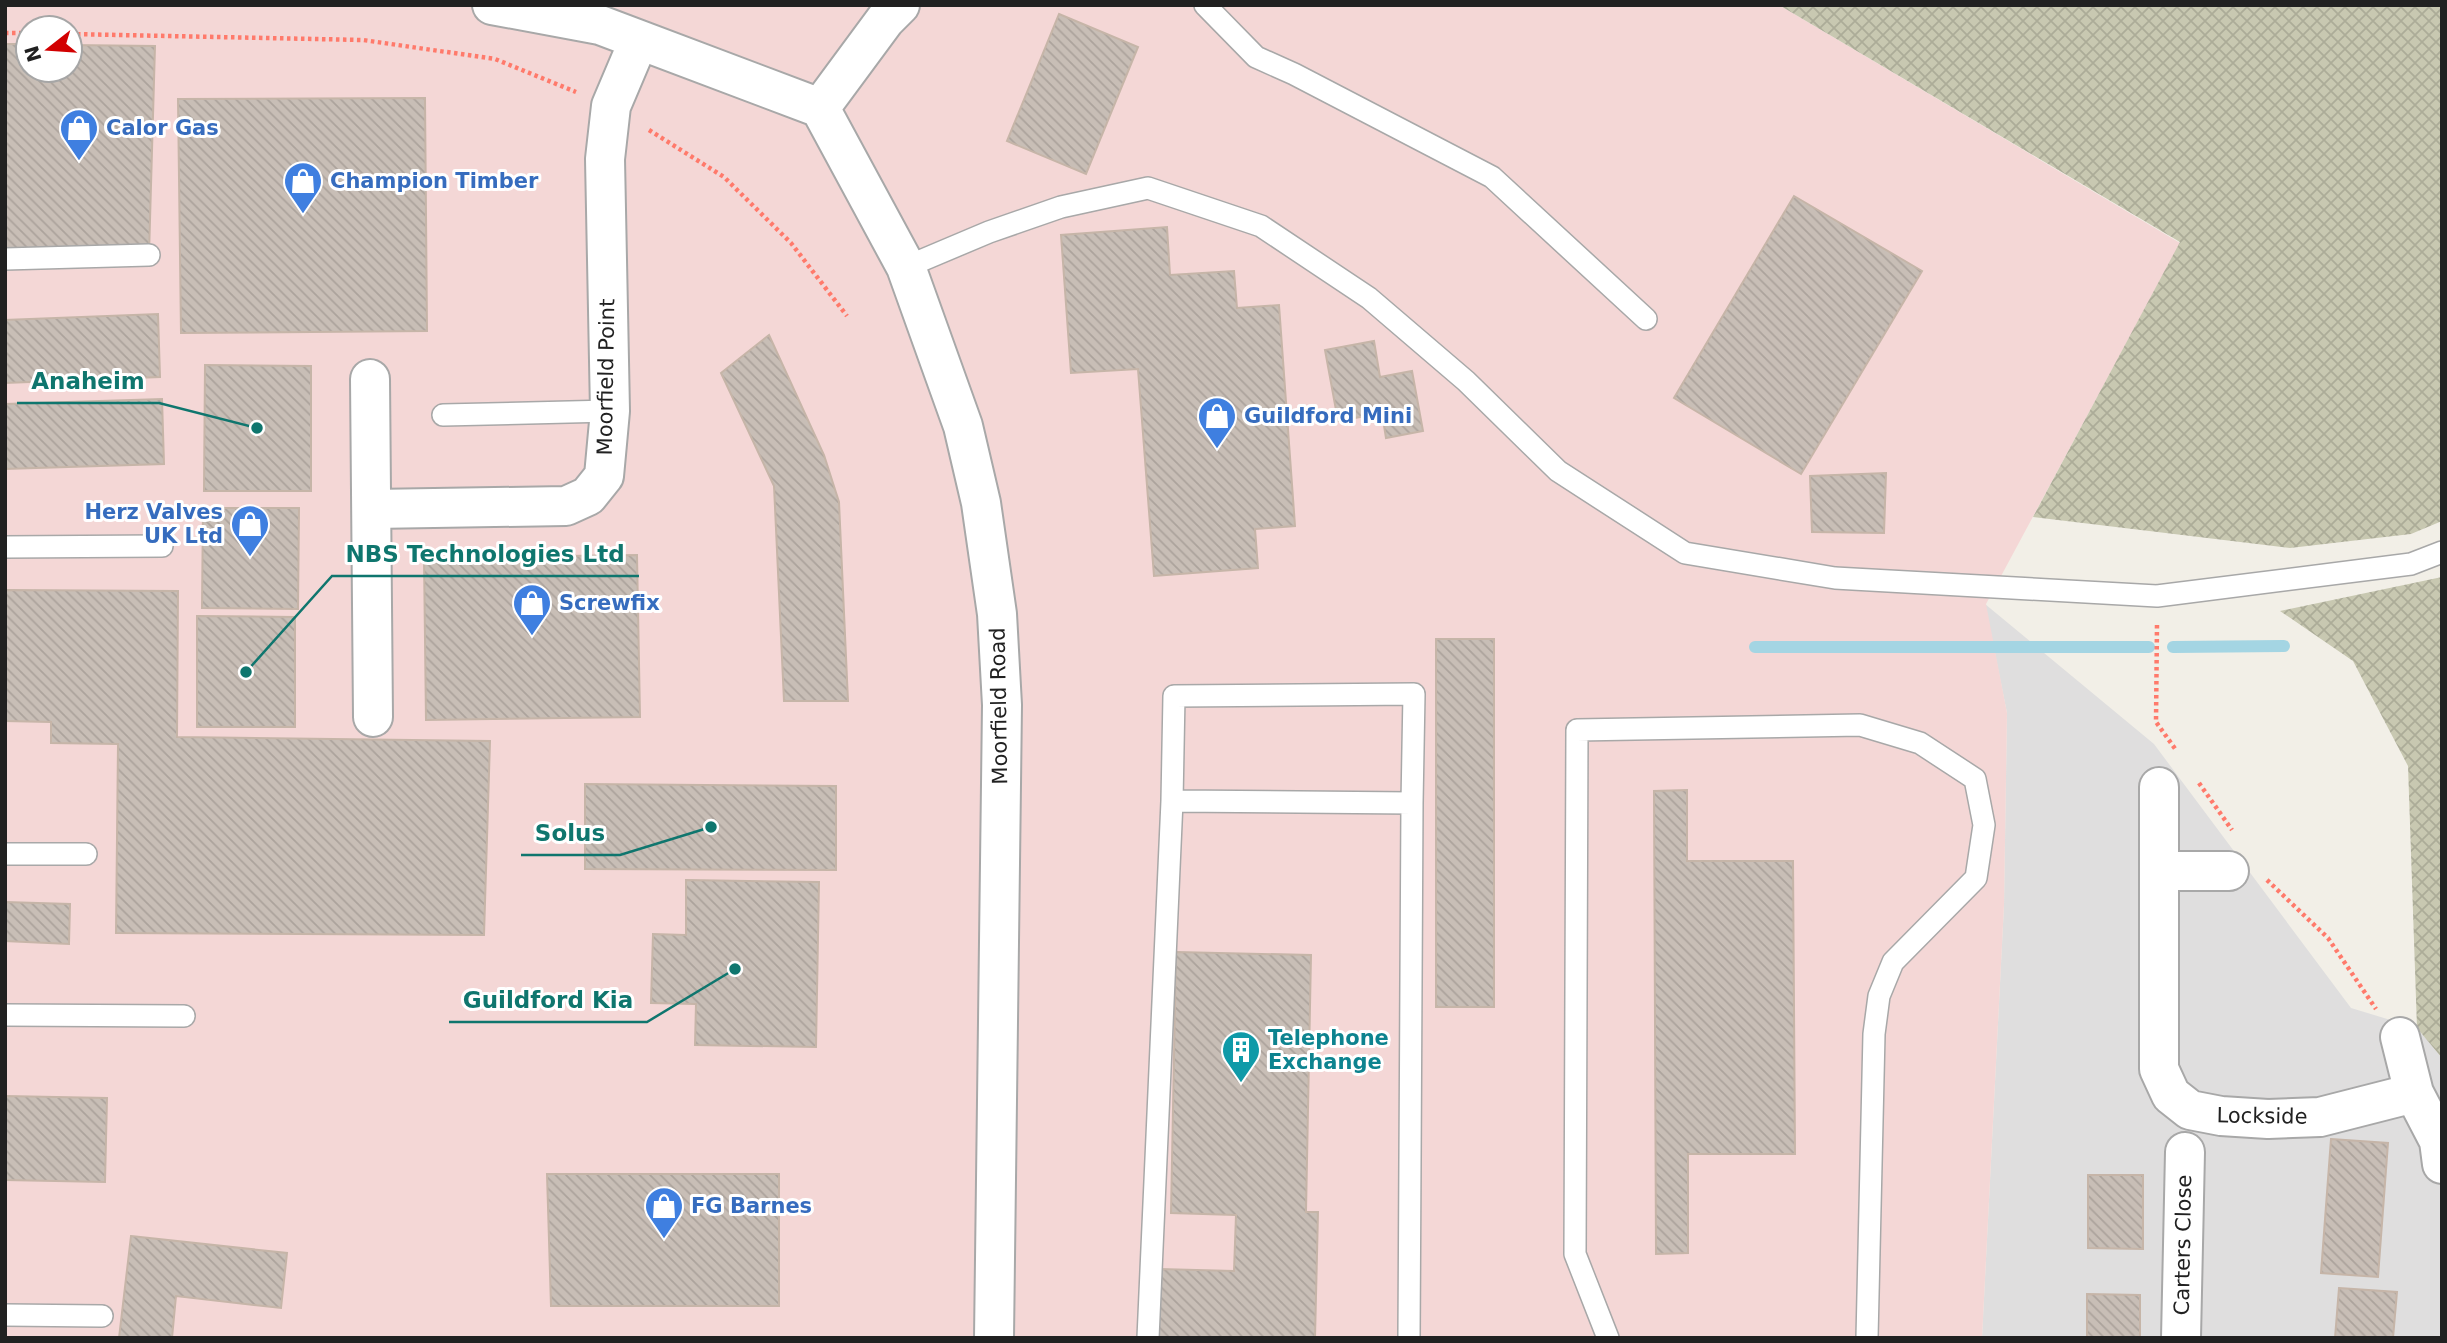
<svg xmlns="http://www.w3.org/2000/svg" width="2447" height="1343" font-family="'DejaVu Sans',sans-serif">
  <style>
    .residential { fill: #dfdede }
    .commercial { fill: #f4d7d6; fill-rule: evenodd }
    .construction { fill: url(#construction-cross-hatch) }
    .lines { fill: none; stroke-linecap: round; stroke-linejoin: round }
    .stream { stroke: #a4d5e3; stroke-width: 12 }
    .building { fill: url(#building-back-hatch); stroke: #c6b5a8; stroke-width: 2 }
    .service-casing { stroke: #a8a8a8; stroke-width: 24 }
    .minor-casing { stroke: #a8a8a8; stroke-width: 42 }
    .path { stroke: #ff7a6b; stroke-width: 4.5; stroke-dasharray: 3.5 3.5; stroke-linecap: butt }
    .service { stroke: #fff; stroke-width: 21 }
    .minor { stroke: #fff; stroke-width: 38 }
    .labels { text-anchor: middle; stroke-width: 6; stroke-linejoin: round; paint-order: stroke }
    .shop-label { font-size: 21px; font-weight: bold; fill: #366cbe; stroke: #fff; text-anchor: start }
    .street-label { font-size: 21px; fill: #212121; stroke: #fff }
    .culture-label { font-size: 21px; font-weight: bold; fill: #0d838f; stroke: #fff; text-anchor: start }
    .leader { fill: none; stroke: #0f766e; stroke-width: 2.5 }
    .callout-dot { fill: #0f766e; stroke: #fff; stroke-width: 2.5 }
    .callout-label { font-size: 23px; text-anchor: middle; font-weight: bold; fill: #0f766e; stroke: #fff; stroke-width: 6; stroke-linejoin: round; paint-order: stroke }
  </style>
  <defs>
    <pattern id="construction-cross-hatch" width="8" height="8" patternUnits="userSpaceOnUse" patternTransform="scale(1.75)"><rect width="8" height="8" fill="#c8c8b1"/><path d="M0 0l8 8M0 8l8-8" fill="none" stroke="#acac98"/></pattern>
    <pattern id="building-back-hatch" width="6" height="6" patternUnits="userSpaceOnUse" patternTransform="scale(1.75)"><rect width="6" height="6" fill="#c8beb6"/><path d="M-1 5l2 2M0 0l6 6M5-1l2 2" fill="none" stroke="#aca39c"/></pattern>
  </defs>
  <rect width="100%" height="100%" fill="#f2efe7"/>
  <path class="residential" d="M1985 604 2154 744 2351 1008 2417 1028 2442 1058V1338H1982L2004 905 2007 713Z"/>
  <path class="commercial" d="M5 5H1779L2180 243 1986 604 2007 713 2004 905 1982 1338H5ZM28 28H70V70H28Z"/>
  <path class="construction" d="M1779 5H2442V521L2411 534 2290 548 2033 517 2180 242Z
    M2442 577V1058L2417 1028 2408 766 2353 661 2280 611Z"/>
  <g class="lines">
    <path class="stream" d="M1755 647H2149
      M2173 647 2284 646"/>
  </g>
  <path class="building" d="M1059 14 1138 47 1086 174 1007 141Z
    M5 44H28V70H70V45L155 46 149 255 5 253Z
    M425 98 427 331 181 333 178 99Z
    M1794 196 1922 271 1801 474 1674 398Z
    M1167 227 1170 275 1234 271 1237 308 1279 305 1295 526 1255 529 1258 568 1154 576 1138 369 1071 373 1061 235Z
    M158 314 160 377 5 383V320Z
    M769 335 824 455 839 502 848 701H784L774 486 721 373Z
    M1374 341 1380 377 1412 371 1423 431 1386 438 1382 413 1338 421 1325 350Z
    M205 365 311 366V491H204Z
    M162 399 164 464 5 469V404Z
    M1886 473 1884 533 1812 532 1810 476Z
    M203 508H299L298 609 202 608Z
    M637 555 640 717 426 720 424 558Z
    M5 590 178 591 177 737 490 741 484 935 116 933 118 744 51 743V722L5 721Z
    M197 616 295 617V727H197Z
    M1436 639H1494V1007H1436Z
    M585 784 836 786V870L585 869Z
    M1687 790V861H1793L1795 1154H1688V1253L1656 1254 1654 791Z
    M686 880 819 882 816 1047 695 1045 696 1004 651 1003 653 934 686 935Z
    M5 902 70 904 69 944 5 941Z
    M1176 952 1311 955 1306 1212H1318L1315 1338H1158L1160 1269 1234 1271 1236 1215 1171 1213Z
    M5 1096 107 1098 105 1182 5 1180Z
    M2331 1139 2388 1143 2378 1277 2321 1273Z
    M547 1174H779V1306H551Z
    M2088 1175H2143V1249L2088 1248Z
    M131 1236 287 1253 281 1308 176 1296 172 1338H119Z
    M2339 1288 2397 1292 2393 1338H2335Z
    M2087 1294 2140 1295V1338H2087Z"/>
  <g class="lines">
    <defs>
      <path id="service" d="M1205 5 1256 57 1294 74 1492 177 1646 319
        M5 259 149 255
        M906 267 989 232 1061 207 1148 188 1261 226 1369 298 1466 381 1558 471 1685 553 1835 578 2157 596 2411 564 2442 552
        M443 415 610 411
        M5 547 162 546
        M1172 801 1174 696 1414 694 1412 803
        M5 854H86
        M5 1015 184 1016
        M5 1315 102 1316
        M1148 1338 1172 801 1412 803 1409 1338
        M1608 1338 1575 1254 1577 730 1860 725 1920 743 1975 779 1984 825 1976 878 1893 962 1879 996 1874 1034 1867 1338"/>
      <path id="minor" d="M492 5 600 25 820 108
        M820 108 906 267 963 426 981 503 997 614 1002 705 994 1338
        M820 108 885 20 900 5
        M370 379 373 717
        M373 509 566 506 588 496 604 476 610 411 605 159 611 106 639 40
        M2159 787V1069L2171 1095 2190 1110 2221 1116 2268 1119 2320 1117 2414 1093
        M2159 871H2229
        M2400 1037 2414 1093 2439 1141 2442 1164
        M2181 1338 2185 1152"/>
    </defs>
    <use href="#service" class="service-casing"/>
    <use href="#minor" class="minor-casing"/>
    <path class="path" d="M5 33H28
      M70 34 363 40 495 59 576 92
      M649 130 724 177 791 243 847 316
      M2157 625 2156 722 2176 750
      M2199 783 2232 830
      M2267 880 2328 938 2376 1009"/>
    <use href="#service" class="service"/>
    <use href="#minor" class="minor"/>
  </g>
  <defs>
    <symbol id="shop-pin" viewBox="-11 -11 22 30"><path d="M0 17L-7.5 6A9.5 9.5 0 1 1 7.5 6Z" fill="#3f7fe0" stroke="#fff"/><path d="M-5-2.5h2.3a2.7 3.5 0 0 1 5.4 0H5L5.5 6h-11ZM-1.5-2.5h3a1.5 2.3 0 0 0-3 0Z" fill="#fff"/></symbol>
    <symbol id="building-pin" viewBox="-11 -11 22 30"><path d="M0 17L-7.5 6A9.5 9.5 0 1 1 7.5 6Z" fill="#0f9aa8" stroke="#fff"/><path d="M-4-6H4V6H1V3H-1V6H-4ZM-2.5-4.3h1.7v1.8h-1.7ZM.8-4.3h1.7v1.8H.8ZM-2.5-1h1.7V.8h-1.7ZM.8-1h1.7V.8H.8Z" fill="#fff"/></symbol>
  </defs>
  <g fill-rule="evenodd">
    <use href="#shop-pin" x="57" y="106" width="44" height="60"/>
    <use href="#shop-pin" x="281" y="159" width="44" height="60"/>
    <use href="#shop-pin" x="1195" y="394" width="44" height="60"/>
    <use href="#shop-pin" x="228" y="502" width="44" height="60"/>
    <use href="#shop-pin" x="510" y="581" width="44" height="60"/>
    <use href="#building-pin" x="1219" y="1028" width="44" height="60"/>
    <use href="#shop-pin" x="642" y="1184" width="44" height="60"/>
  </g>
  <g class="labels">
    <g class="shop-label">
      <text x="106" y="135">Calor Gas</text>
      <text x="330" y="188">Champion Timber</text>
      <text x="1244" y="423">Guildford Mini</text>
      <text x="223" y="519" text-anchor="end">Herz Valves<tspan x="223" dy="24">UK Ltd</tspan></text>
      <text x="559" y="610">Screwfix</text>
      <text x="691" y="1213">FG Barnes</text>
    </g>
    <g class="street-label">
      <text transform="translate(606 377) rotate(-89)" y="7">Moorfield Point</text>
      <text transform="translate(999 706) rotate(-91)" y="7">Moorfield Road</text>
      <text transform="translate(2262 1116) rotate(1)" y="7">Lockside</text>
      <text transform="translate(2183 1245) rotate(-89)" y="7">Carters Close</text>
    </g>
    <g class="culture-label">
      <text x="1268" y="1045">Telephone<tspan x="1268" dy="24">Exchange</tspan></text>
    </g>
  </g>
  <path class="leader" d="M257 428L159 403H17M246 672L332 576H639M711 827L620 855H521M735 969L647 1022H449"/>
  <g class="callout-dot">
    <circle cx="257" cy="428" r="7"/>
    <circle cx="246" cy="672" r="7"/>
    <circle cx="711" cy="827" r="7"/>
    <circle cx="735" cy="969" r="7"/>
  </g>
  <g class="callout-label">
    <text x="88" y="389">Anaheim</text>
    <text x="485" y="562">NBS Technologies Ltd</text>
    <text x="570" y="841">Solus</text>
    <text x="548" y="1008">Guildford Kia</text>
  </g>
  <rect width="2447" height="1343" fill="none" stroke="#212121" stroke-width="14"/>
  <g transform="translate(49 49) rotate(253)"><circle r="33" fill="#ffffff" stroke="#a6a6a6" stroke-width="2"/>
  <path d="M0-5L12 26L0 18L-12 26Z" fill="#d20001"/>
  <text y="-10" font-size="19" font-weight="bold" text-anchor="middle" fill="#212121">N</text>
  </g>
</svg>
